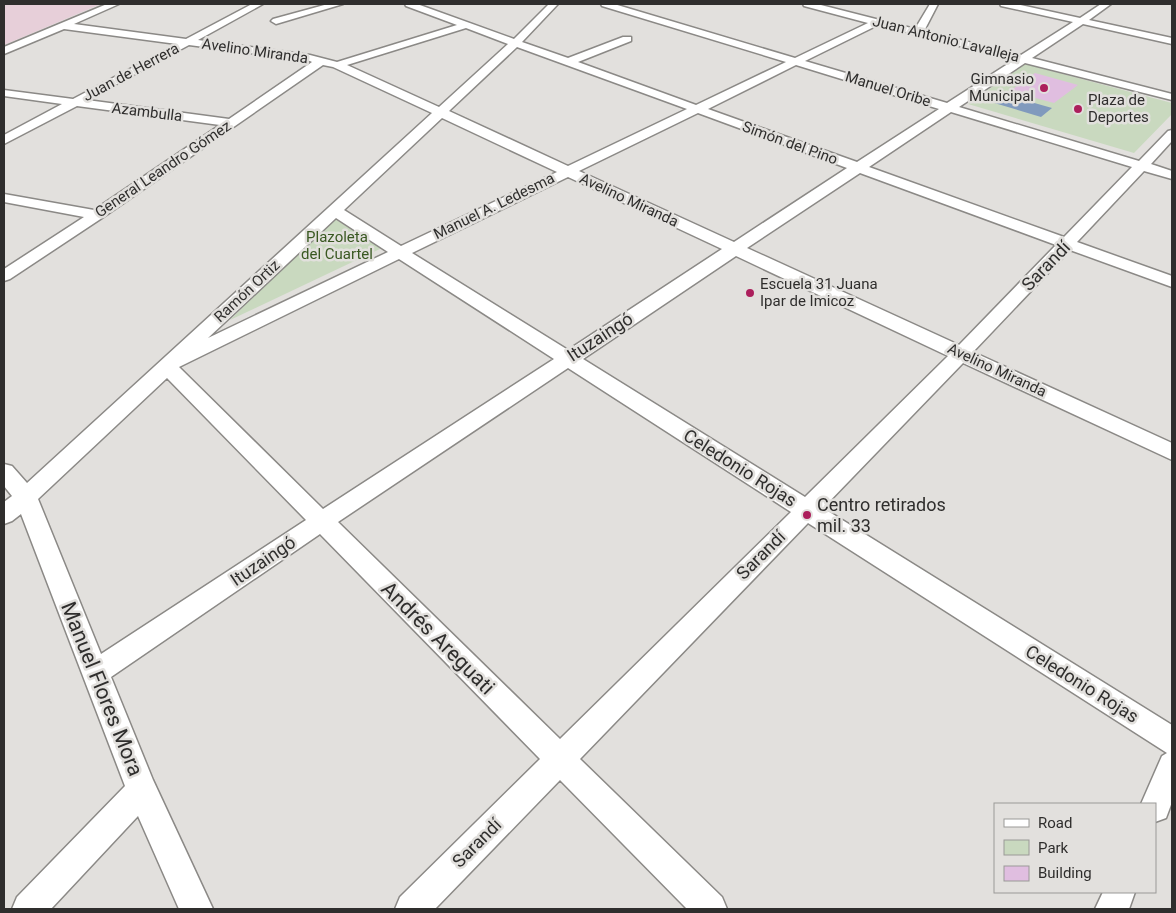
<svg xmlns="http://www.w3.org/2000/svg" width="1176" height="913" font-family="Roboto,sans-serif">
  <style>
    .industrial { fill: #e7cfd9 }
    .green { fill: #c9d9bf }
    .water { fill: #809abd }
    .building { fill: #e0bee0 }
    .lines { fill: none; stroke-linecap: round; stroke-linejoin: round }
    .minor-casing { stroke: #8b8986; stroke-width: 3 }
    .minor { fill: #fff; fill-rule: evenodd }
    .poi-dot { fill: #ac1f5c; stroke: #e2e0dd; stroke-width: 2 }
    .labels { text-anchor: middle; stroke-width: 5; stroke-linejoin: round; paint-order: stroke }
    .far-street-label { font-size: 15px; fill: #2f2e2d; stroke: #e2e0dd }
    .far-poi-label { font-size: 15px; fill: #2f2e2d; stroke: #e2e0dd; text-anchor: start }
    .far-park-label { font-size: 15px; fill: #395821; stroke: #e2e0dd }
    .street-label { font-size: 18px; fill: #2f2e2d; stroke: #e2e0dd }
    .poi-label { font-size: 18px; fill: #2f2e2d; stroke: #e2e0dd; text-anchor: start }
    .near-street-label { font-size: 21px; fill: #2f2e2d; stroke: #e2e0dd }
  </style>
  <rect width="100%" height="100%" fill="#e2e0dd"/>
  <path class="industrial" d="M4 4H101L4 45Z"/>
  <path class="green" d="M1025 64 1172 103V114L1134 153 968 104Z
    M333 218 382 248 230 320Z"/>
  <path class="water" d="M1003 94 1052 108 1041 117 991 102Z"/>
  <path class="building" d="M1035 73 1078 85 1054 103 1010 91Z"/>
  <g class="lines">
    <defs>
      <path id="minor" d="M107 4H119L74 24 186 39 252 4H263L198 40 310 55 337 62 457 25 406 6 405 4H417L514 39 549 4H558L522 42 568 58 623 37H631V41L578 62 696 105 786 62 602 6 601 4H614L795 58 868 23 804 6 803 4H817L915 29 930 4H938L924 31 1021 55 1073 22 1001 6 1000 4H1016L1080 18 1101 4H1111L1089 20 1172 38V44L1083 24 1032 58 1172 94V100L1025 63 959 107 1139 161 1168 131 1172 130V141L1151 164 1172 171V179L1144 171 1077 242 1172 276V287L1070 250 973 352 1172 443V460L963 363 823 508 1172 725V802L1166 818 1155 822V804H1141L1162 756 1167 753 808 523 580 759 722 897 727 909H687L560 780 435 909H395L400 897 540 759 320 534 111 677 153 780 213 909H179L138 816 51 909H12L17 897 125 786 21 514 12 521 4 524V502L12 496 4 486V464L12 466 27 483 432 113 333 67 323 65 102 218 10 279 4 281V269L84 217 4 202V194L94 210 220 125 77 106 4 144V135L62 104 4 96V90L73 99 177 44 64 29 4 54V47ZM878 25 1014 60 947 103 805 61ZM466 28 508 44 439 107 347 65ZM189 45 310 61 312 62 229 119 87 100ZM517 47 687 109 568 166 449 111ZM796 65 939 109 857 162 708 109ZM951 112 1132 167 1064 237 869 167ZM698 113 847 168 734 242 579 171ZM442 118 557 172 401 246 344 210ZM860 173 1056 245 959 345 747 248ZM568 177 722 249 568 350 412 253ZM336 218 388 252 208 338ZM736 256 948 356 805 497 583 359ZM399 259 554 359 323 509 179 367ZM568 368 791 512 560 739 338 522ZM167 378 306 520 101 654 38 499Z
        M328 4H343L276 24 271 21 273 19Z
        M1103 892H1135L1129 909H1095Z"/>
    </defs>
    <use href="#minor" class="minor-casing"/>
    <use href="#minor" class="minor"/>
  </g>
  <g class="poi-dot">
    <circle cx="1044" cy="88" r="5"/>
    <circle cx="1078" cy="109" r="5"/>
    <circle cx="750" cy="293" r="5"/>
    <circle cx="807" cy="515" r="5"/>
  </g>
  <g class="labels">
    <g class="far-street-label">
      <text transform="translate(946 39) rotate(14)" y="5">Juan Antonio Lavalleja</text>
      <text transform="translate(255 51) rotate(8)" y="5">Avelino Miranda</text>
      <text transform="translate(131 72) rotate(-28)" y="5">Juan de Herrera</text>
      <text transform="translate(888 89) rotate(17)" y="5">Manuel Oribe</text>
      <text transform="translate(147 112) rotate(7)" y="5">Azambulla</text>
      <text transform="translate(790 143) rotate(20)" y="5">Simón del Pino</text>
      <text transform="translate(163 169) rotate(-34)" y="5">General Leandro Gómez</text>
      <text transform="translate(629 200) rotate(25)" y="5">Avelino Miranda</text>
      <text transform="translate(494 206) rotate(-26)" y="5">Manuel A. Ledesma</text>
      <text transform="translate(247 291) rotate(-43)" y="5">Ramón Ortiz</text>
      <text transform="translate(997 370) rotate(25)" y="5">Avelino Miranda</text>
    </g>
    <g class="far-poi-label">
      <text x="1034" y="84" text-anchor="end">Gimnasio<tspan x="1034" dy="17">Municipal</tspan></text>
      <text x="1088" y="105">Plaza de<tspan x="1088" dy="17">Deportes</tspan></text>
      <text x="760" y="289">Escuela 31 Juana<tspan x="760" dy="17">Ipar de Imicoz</tspan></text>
    </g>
    <g class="far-park-label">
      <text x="337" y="242">Plazoleta<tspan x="337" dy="17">del Cuartel</tspan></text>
    </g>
    <g class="street-label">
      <text transform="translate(1046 266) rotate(-46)" y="6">Sarandí</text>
      <text transform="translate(600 337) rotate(-33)" y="6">Ituzaingó</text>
      <text transform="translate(740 468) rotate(32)" y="6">Celedonio Rojas</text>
      <text transform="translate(761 555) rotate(-45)" y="6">Sarandí</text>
      <text transform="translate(263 561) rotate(-34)" y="6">Ituzaingó</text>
      <text transform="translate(1082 684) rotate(32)" y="6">Celedonio Rojas</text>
      <text transform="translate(477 843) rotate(-45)" y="6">Sarandí</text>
    </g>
    <g class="poi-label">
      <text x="817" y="511">Centro retirados<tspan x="817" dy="21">mil. 33</tspan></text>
    </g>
    <g class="near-street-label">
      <text transform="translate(438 638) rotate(45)" y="7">Andrés Areguati</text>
      <text transform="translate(102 689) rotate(68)" y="7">Manuel Flores Mora</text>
    </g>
  </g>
  <rect width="1176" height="913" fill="none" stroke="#2f2e2d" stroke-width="10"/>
  <rect x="994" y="803" width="162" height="90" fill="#e2e0dd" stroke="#9a9997"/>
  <rect x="1004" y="819" width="25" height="8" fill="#ffffff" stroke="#9a9997"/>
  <text x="1038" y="828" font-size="15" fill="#2f2e2d">Road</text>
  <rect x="1004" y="840" width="25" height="15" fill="#c9d9bf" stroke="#9a9997"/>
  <text x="1038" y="853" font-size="15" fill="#2f2e2d">Park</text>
  <rect x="1004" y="866" width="25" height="15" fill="#e0bee0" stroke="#9a9997"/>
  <text x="1038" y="878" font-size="15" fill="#2f2e2d">Building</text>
</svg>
